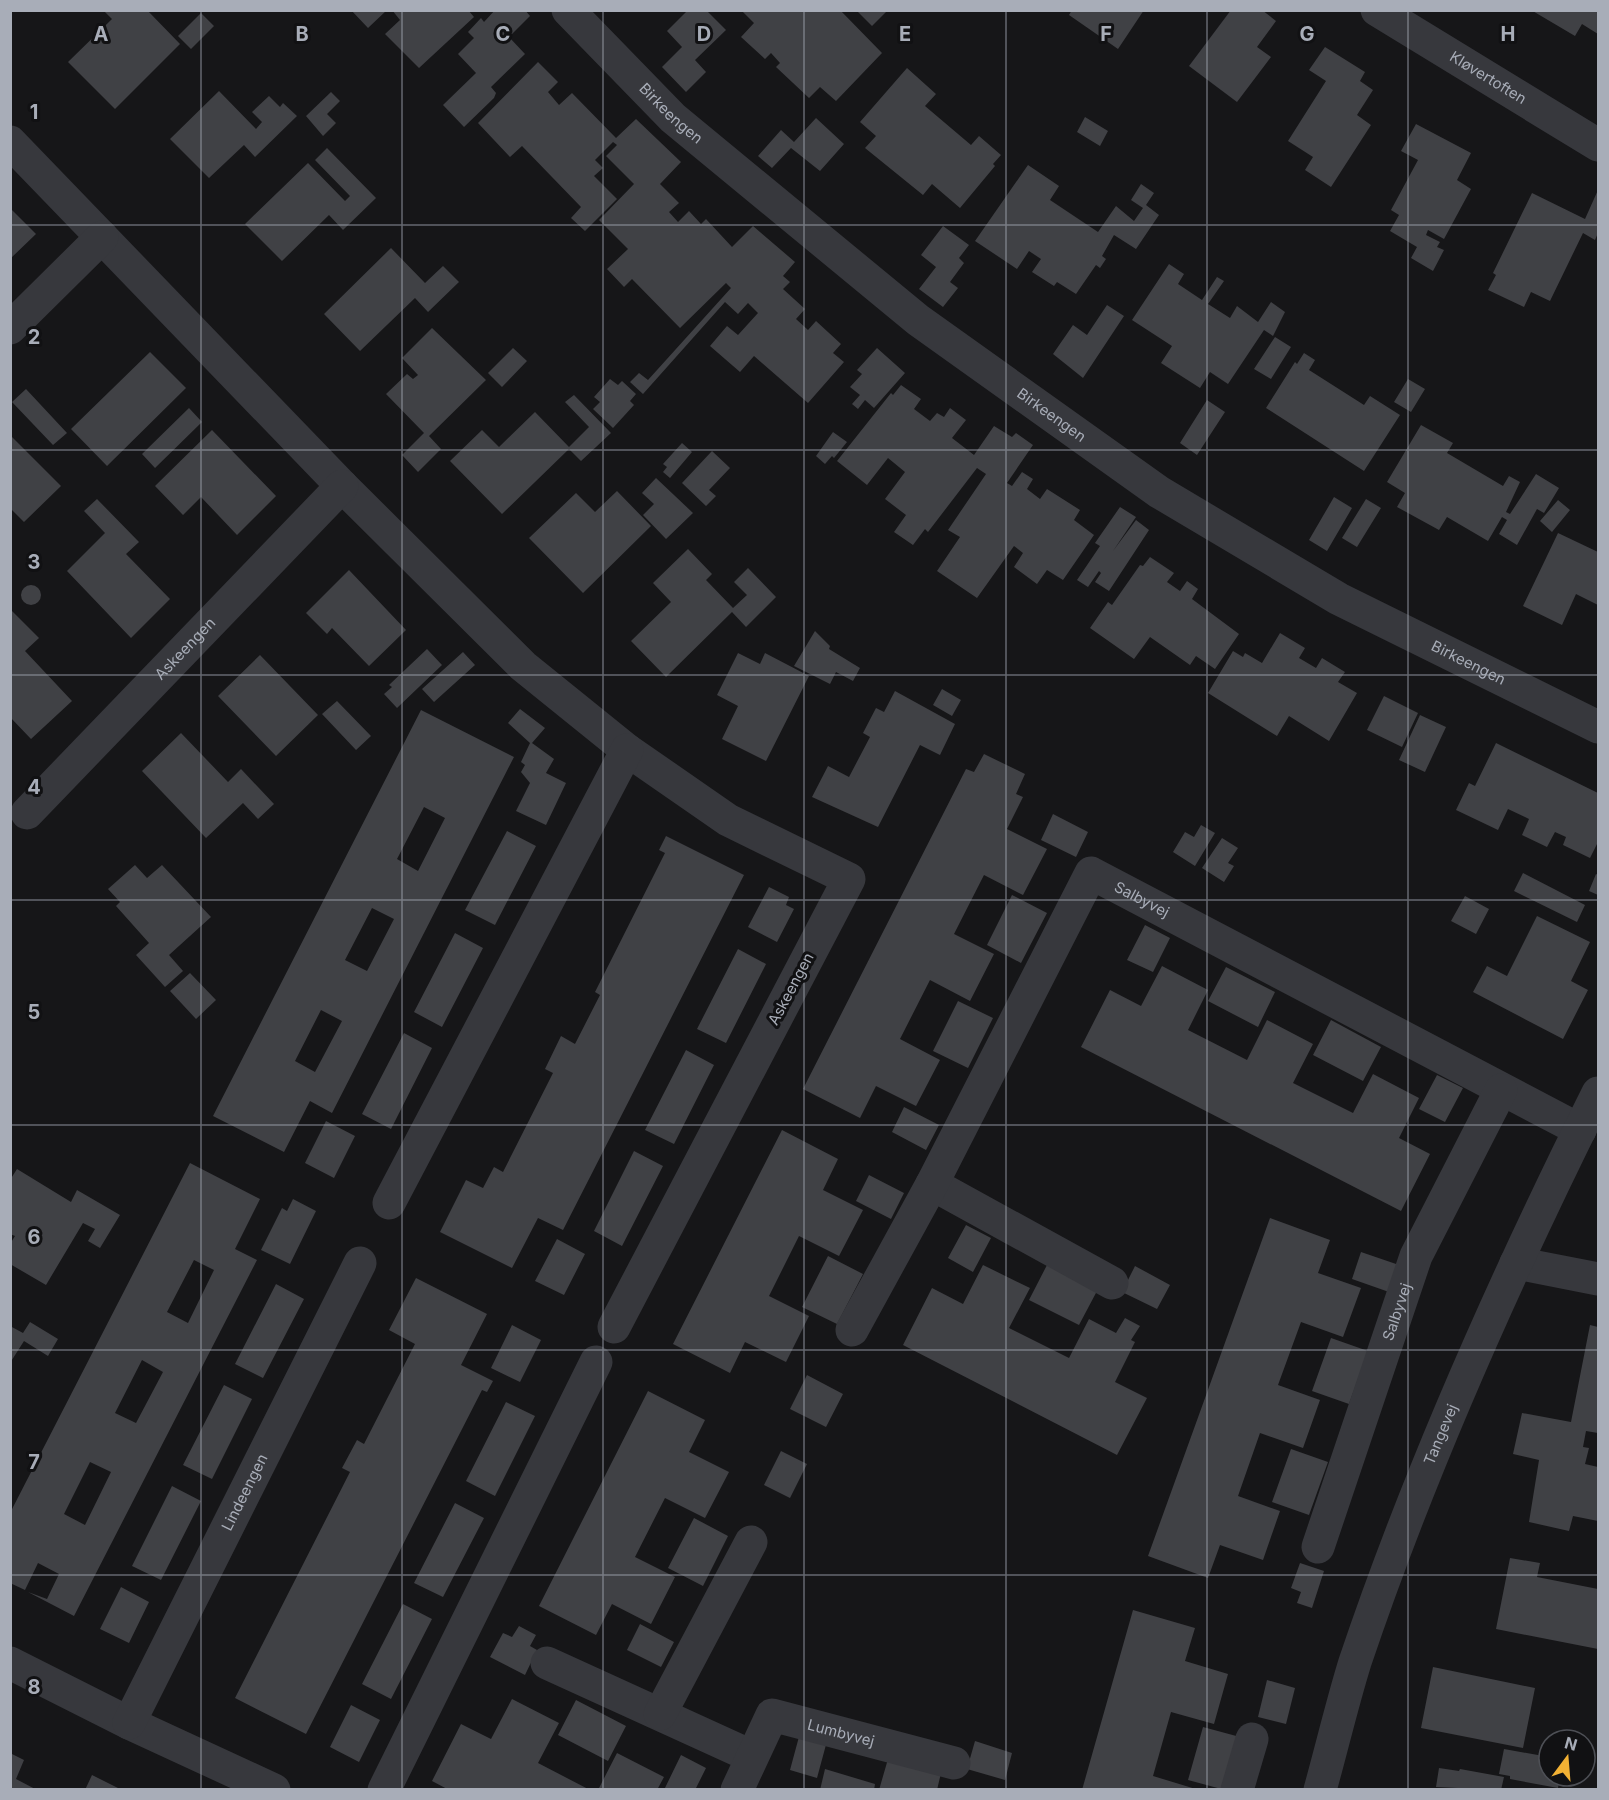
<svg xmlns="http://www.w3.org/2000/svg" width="1609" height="1800" font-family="Inter,sans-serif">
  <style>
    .building { fill: #404145; fill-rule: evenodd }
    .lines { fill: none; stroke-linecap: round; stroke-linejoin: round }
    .minor { stroke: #37383d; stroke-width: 33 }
    .grid { fill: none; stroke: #a8adb8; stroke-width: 1.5; stroke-opacity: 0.55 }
    .labels { text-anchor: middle; stroke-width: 6; stroke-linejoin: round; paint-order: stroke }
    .street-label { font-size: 15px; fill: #a8adb8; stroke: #111113 }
    .grid-label { font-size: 20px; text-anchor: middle; font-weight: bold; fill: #a8adb8; stroke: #111113; stroke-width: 6; stroke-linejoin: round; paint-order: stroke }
  </style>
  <rect width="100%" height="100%" fill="#161618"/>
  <path class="building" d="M103 10H147L180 44 115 109 68 62 112 19Z
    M351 10H387L368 28Z
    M392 10H468L474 17 419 68 385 34 400 20Z
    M495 10H525L530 16 509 37 525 54 491 87 496 93 494 98 464 127 443 105 476 73 458 54 474 38 468 32 481 18 484 22Z
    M688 10H706L726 30 695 60 706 72 686 92 662 67 682 47 667 31Z
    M741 10H840L882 53 836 101 820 87 809 98 776 67 780 63 771 53 765 59 741 37 754 23Z
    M856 10H888L872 26Z
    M1072 10H1144L1118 49 1069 15Z
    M1231 10H1262L1276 21 1257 47 1271 57 1237 102 1189 66Z
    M1531 10H1598V34L1582 24 1575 36Z
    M201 13 214 26 191 49 178 36Z
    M1325 47 1365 72 1360 81 1373 90 1357 115 1371 125 1331 187 1305 170 1313 157 1288 141 1326 81 1309 70Z
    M538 62 558 82 548 92 559 105 572 93 616 138 636 119 681 162 660 184 679 203 669 212 678 222 689 211 701 224 706 219 732 247 753 226 795 262 783 276 790 282 783 289 805 309 796 319 808 330 816 321 841 344 833 353 844 362 808 403 754 356 740 372 710 346 727 326 738 335 758 313 748 303 738 314 725 302 643 394 630 382 639 373 648 380 731 288 726 283 680 328 632 279 624 287 607 269 628 249 599 220 634 184 606 156 617 145 613 142 595 160 603 168 594 176 617 199 585 231 571 218 581 207 522 146 510 157 478 123Z
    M907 68 936 94 925 106 971 145 979 136 1001 155 993 164 995 166 960 208 932 184 923 195 865 148 876 136 860 122Z
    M219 91 256 129 262 122 252 112 269 96 280 107 283 103 297 116 255 157 244 145 209 178 170 139Z
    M331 92 340 101 327 114 336 123 323 136 306 116Z
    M1085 117 1108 131 1100 146 1077 132Z
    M816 118 844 144 820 171 791 148 772 168 758 156 781 130 794 142Z
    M1416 124 1471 153 1457 180 1471 189 1444 239 1428 230 1426 235 1440 242 1437 247 1444 250 1433 271 1411 258 1417 247 1390 231 1399 215 1391 210 1418 160 1401 151Z
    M327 148 376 198 343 230 329 215 282 261 245 224 308 163 345 201 350 196 315 160Z
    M1028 165 1059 186 1050 200 1098 232 1116 206 1134 221 1143 208 1131 200 1141 184 1154 193 1146 205 1159 215 1136 249 1114 235 1102 256 1106 259 1100 268 1096 265 1076 294 1057 282 1054 286 1032 272 1041 259 1029 251 1017 269 975 241Z
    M1598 190V233L1595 240 1583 233 1550 301 1531 292 1524 307 1488 290 1496 275 1493 273 1532 193 1585 219Z
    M10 208 36 234 10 259Z
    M943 226 969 245 959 258 964 263 950 282 958 288 943 307 919 289 936 267 921 255Z
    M391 248 425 283 443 266 459 282 428 312 415 298 360 351 324 314Z
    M1169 264 1184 274 1178 284 1202 300 1217 277 1224 281 1208 304 1230 318 1237 306 1258 322 1271 302 1285 312 1273 336 1264 330 1228 384 1210 372 1200 388 1161 363 1172 346 1132 320Z
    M1107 305 1124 316 1083 378 1053 354 1073 325 1087 335Z
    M432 328 486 380 429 436 441 449 418 472 402 455 424 433 386 394 407 374 413 379 418 375 402 358Z
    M1275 337 1291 347 1271 379 1254 369Z
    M513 348 527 361 502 387 488 373Z
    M877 348 905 373 874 408 865 400 858 409 852 404 860 395 850 387 862 374 857 370Z
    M150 352 186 388 107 466 71 429Z
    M1304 353 1315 360 1309 370 1364 405 1370 396 1400 415 1364 471 1266 408 1295 362 1297 364Z
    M610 379 618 385 622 381 636 394 630 401 634 405 613 428 593 409 600 402 594 397Z
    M1408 379 1425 389 1411 412 1394 402Z
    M901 385 921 399 914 409 930 421 937 413 944 417 950 408 966 420 952 438 974 455 994 426 1012 437 1016 433 1033 445 1007 483 1012 486 1022 472 1033 479 1027 489 1040 499 1047 489 1080 510 1074 520 1094 535 1063 580 1047 570 1037 584 1014 567 1023 553 1014 546 977 598 937 571 960 537 948 530 986 474 977 468 928 532 925 529 913 545 894 532 906 515 885 499 905 472 888 458 867 485 837 461 891 393 893 395Z
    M26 389 67 433 53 445 12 402Z
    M574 395 611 433 581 461 569 449 502 514 450 461 482 430 499 447 535 412 569 447 589 427 565 402Z
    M1207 400 1225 412 1197 455 1180 443Z
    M189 408 202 422 155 468 142 454Z
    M1421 425 1453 443 1447 453 1503 486 1509 476 1520 482 1506 512 1510 514 1536 474 1559 488 1544 513 1537 509 1517 545 1499 534 1507 520 1502 517 1488 541 1447 517 1439 530 1397 507 1405 493 1387 482Z
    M212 430 276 496 237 535 201 497 183 515 155 486Z
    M833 432 847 442 834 458 832 456 825 464 816 456Z
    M10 435 61 486 24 522 10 508Z
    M682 443 692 452 670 478 663 472 667 467 663 464Z
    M712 451 730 468 709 490 716 496 706 506 682 483Z
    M656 478 693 513 666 539 643 515 654 504 642 493Z
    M617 491 651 526 583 593 529 538 576 493 595 512Z
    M1334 497 1352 508 1327 551 1309 540Z
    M97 499 139 542 126 554 170 599 131 638 67 571 105 533 84 511Z
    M1366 499 1381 508 1357 547 1342 538Z
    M1558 500 1570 510 1552 532 1540 521Z
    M1120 507 1136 517 1113 551 1136 520 1149 530 1109 591 1095 582 1101 573 1099 571 1088 587 1077 580 1100 546 1095 543Z
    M1558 533 1598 552V605L1576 594 1562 625 1523 606Z
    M688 549 712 574 706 580 733 608 747 595 734 582 748 568 776 597 746 627 732 612 666 677 631 641 671 602 653 583Z
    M1150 557 1174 573 1167 582 1180 591 1187 581 1198 589 1192 599 1239 634 1215 669 1196 656 1190 665 1150 637 1134 659 1090 628 1108 602 1112 605 1140 565 1143 566Z
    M349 570 406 630 369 666 332 628 327 634 306 613Z
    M21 595a10 10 0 1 1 20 0a10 10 0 1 1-20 0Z
    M10 609 39 638 25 651 72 701 31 739 10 717Z
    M815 631 830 646 829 649 860 668 853 681 836 672 830 684 794 666Z
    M1280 633 1305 648 1299 658 1316 668 1322 658 1345 672 1338 682 1357 693 1329 741 1289 716 1277 736 1208 693 1233 651 1243 657 1245 653 1262 663Z
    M427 649 442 665 397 708 384 694 392 687 389 685Z
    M463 652 475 665 434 702 422 689Z
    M738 653 760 664 765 653 809 676 766 761 722 739 738 706 717 695Z
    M260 655 318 715 276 756 218 696Z
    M942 689 961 700 952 716 933 705Z
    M895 691 955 724 940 755 920 745 878 827 812 797 828 766 849 777 870 737 863 733 876 708 884 712Z
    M1384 696 1418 713 1402 747 1367 730Z
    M337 701 371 736 356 750 322 714Z
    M520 709 545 728 532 743 554 759 546 773 566 783 546 825 516 811 530 783 521 772 525 765 521 762 530 743 508 723Z
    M421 710 514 757 332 1113 310 1101 284 1152 213 1116ZM424 807 445 818 418 871 397 859ZM372 908 394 919 367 971 345 960ZM321 1010 342 1021 315 1072 295 1061Z
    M1420 715 1446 727 1425 772 1399 760Z
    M181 733 228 782 241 769 274 804 258 819 243 803 206 838 142 771Z
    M1496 743 1598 793V842L1590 858 1563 845 1566 837 1555 832 1547 847 1522 835 1529 819 1508 809 1498 830 1456 810 1469 783 1475 786Z
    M984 754 1025 774 1016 794 1023 797 1007 829 1047 849 1023 895 984 875 954 934 994 954 970 1001 930 980 900 1039 940 1060 916 1106 876 1086 860 1118 803 1089 966 769 974 772Z
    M1053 814 1088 832 1076 857 1041 840Z
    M1201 825 1215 833 1195 866 1173 852 1185 832 1194 837Z
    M507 831 536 846 495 925 465 910Z
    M666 836 744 875 563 1230 538 1218 512 1268 440 1232 466 1180 483 1188 494 1167 503 1172 553 1073 545 1069 561 1036 575 1044 600 995 595 992 665 853 659 850Z
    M1222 838 1238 848 1228 863 1234 866 1224 882 1202 868Z
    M135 865 147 878 162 865 211 917 169 955 183 971 165 987 136 955 149 943 116 906 120 902 108 889Z
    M1523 873 1585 905 1577 922 1514 891Z
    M1596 874 1598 875V895L1589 891Z
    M769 887 789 897 786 905 794 909 777 942 748 927Z
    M1012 895 1047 913 1021 963 987 945Z
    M1465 896 1489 909 1476 934 1451 921Z
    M1537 916 1590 942 1571 981 1588 990 1563 1039 1473 992 1487 966 1507 976Z
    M1145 925 1170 938 1153 972 1127 960Z
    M455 933 483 948 442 1027 414 1012Z
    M738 949 766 964 726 1043 697 1029Z
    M1162 966 1208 990 1188 1030 1247 1060 1267 1020 1313 1044 1293 1083 1353 1113 1373 1074 1419 1098 1399 1138 1430 1154 1401 1211 1081 1047 1110 990 1141 1006Z
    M1226 967 1275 992 1258 1027 1208 1001Z
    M190 973 216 1000 196 1019 170 991Z
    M958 1001 993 1018 968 1068 933 1051Z
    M1331 1020 1381 1047 1363 1081 1313 1055Z
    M404 1033 432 1048 391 1129 362 1114Z
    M686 1050 714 1065 674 1144 645 1130Z
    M1437 1075 1463 1088 1445 1122 1419 1109Z
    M904 1107 939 1125 926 1150 892 1132Z
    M326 1121 355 1136 334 1178 305 1163Z
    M782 1130 838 1159 823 1190 863 1210 839 1256 799 1236 769 1296 809 1316 786 1362 745 1342 730 1373 673 1344Z
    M634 1151 663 1166 622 1246 594 1231Z
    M190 1163 260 1199 235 1249 257 1260 74 1616 28 1592 47 1599 59 1574 38 1563 25 1590 10 1583V1513ZM194 1260 214 1270 188 1323 167 1312ZM142 1360 163 1372 136 1423 115 1413ZM90 1462 111 1472 85 1525 64 1514Z
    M17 1169 71 1202 77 1190 120 1215 100 1248 88 1241 95 1229 83 1223 46 1285 10 1264V1244L15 1236 10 1234V1180Z
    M869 1175 904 1193 891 1219 856 1201Z
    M293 1199 316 1211 290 1264 261 1250 282 1208 287 1211Z
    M1270 1218 1330 1240 1318 1273 1361 1288 1343 1337 1301 1322 1278 1385 1320 1400 1303 1448 1260 1433 1238 1496 1280 1511 1263 1560 1220 1545 1208 1578 1148 1556Z
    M966 1225 991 1238 973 1272 948 1258Z
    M557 1239 585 1254 564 1295 535 1281Z
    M1361 1252 1399 1265 1389 1292 1352 1279Z
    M828 1256 863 1274 837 1324 802 1307Z
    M983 1265 1030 1288 1009 1328 1069 1358 1089 1319 1116 1333 1125 1318 1140 1326 1131 1340 1135 1342 1115 1382 1147 1398 1117 1455 903 1345 932 1288 963 1304Z
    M1047 1265 1097 1291 1079 1325 1029 1300Z
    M1135 1266 1170 1285 1157 1309 1122 1292Z
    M416 1278 487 1314 461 1365 493 1381 487 1392 482 1390 306 1734 235 1698 350 1472 342 1468 357 1440 364 1444 415 1344 389 1330Z
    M276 1284 304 1299 263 1378 235 1364Z
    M30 1322 58 1339 48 1356 24 1341 10 1363V1326L23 1333Z
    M512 1325 541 1340 520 1382 491 1368Z
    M1590 1325 1598 1327V1433L1586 1431 1583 1447 1589 1448 1585 1464 1598 1467V1521L1573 1516 1569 1531 1529 1522 1539 1460 1513 1454 1522 1413 1571 1422Z
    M1331 1338 1368 1351 1349 1404 1312 1391Z
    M807 1375 843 1394 826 1427 790 1409Z
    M224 1385 252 1399 212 1479 183 1465Z
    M648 1391 705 1420 689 1452 729 1472 705 1518 665 1498 635 1557 675 1577 651 1624 612 1604 596 1635 539 1606Z
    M506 1402 535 1416 495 1496 466 1481Z
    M1291 1449 1328 1462 1309 1515 1272 1502Z
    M781 1451 807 1464 790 1498 764 1485Z
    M172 1486 201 1501 161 1580 132 1566Z
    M455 1503 484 1518 443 1597 414 1583Z
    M694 1518 728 1536 703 1586 668 1568Z
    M1510 1558 1540 1563 1537 1577 1598 1589V1649L1496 1629Z
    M1300 1563 1324 1571 1312 1608 1297 1603 1301 1592 1291 1588Z
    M121 1587 149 1602 129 1643 100 1629Z
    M403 1604 432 1619 391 1699 362 1684Z
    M1133 1610 1195 1628 1185 1661 1228 1674 1214 1724 1171 1712 1153 1776 1199 1790H1082Z
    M640 1624 674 1642 661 1667 627 1650Z
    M519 1626 536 1635 530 1646 537 1650 525 1675 490 1657 503 1633 512 1637Z
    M1433 1667 1535 1688 1523 1748 1421 1728Z
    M1267 1680 1295 1688 1286 1724 1258 1717Z
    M512 1699 559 1723 538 1763 590 1790H449L432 1781 461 1724 491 1739Z
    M576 1700 626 1726 608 1761 558 1735Z
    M351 1705 380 1720 359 1762 330 1747Z
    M1203 1727 1240 1737 1225 1790 1188 1780Z
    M800 1733 827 1741 817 1778 790 1770Z
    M975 1741 1012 1753 1005 1780 967 1769Z
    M1504 1749 1549 1757V1776H1560L1558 1788 1510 1779V1776L1499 1774Z
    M10 1753 24 1760 16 1779 37 1790H10Z
    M617 1753 664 1777 657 1790H598Z
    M681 1755 706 1768 695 1790H664Z
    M888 1759 941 1773 937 1790H879Z
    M1439 1768 1459 1771 1460 1769 1504 1777 1501 1790 1436 1787Z
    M825 1769 875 1784 874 1790H820Z
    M92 1775 122 1790H85Z"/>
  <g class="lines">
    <g class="minor">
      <path id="s1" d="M568 10 673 118 918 320 1159 492 1339 599 1598 727"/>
      <path id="s2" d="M1377 10 1598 145"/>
      <path d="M10 142 342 486 523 666 627 750 728 820 849 879 614 1327"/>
      <path d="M10 328 102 237"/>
      <path id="s3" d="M27 813 342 486"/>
      <path d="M932 1184 1112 1283"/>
      <path d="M389 1203 627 750"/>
      <path d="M1516 1263 1598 1279"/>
      <path id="s4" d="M852 1330 932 1184 1091 873 1580 1130"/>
      <path id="s5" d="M1318 1547 1416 1256 1501 1090"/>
      <path d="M10 1663 129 1723 274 1790"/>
      <path d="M547 1663 751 1756"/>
      <path d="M660 1714 751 1542"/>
      <path id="s6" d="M129 1723 360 1263"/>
      <path d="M384 1790 596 1362"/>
      <path id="s7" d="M737 1790 772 1715 954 1763"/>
      <path d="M1237 1790 1252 1739"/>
      <path id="s8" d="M1320 1790C1332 1747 1342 1704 1355 1662 1420 1469 1507 1275 1598 1093"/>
    </g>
  </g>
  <path class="grid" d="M201 10V1790M402 10V1790M603 10V1790M804 10V1790M1006 10V1790M1207 10V1790M1408 10V1790M10 225H1598M10 450H1598M10 675H1598M10 900H1598M10 1125H1598M10 1350H1598M10 1575H1598"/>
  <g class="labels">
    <g class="street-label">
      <text dy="5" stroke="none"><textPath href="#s2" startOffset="130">Kløvertoften</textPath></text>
      <text dy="5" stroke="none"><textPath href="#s1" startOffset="146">Birkeengen</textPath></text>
      <text dy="5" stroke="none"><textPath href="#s1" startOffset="632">Birkeengen</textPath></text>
      <text dy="5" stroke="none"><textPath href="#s3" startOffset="228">Askeengen</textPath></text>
      <text dy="5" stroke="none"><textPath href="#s1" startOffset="1118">Birkeengen</textPath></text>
      <text dy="5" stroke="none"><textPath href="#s4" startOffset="573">Salbyvej</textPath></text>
      <text transform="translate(791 989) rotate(-62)" y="5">Askeengen</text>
      <text dy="5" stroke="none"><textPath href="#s5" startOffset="248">Salbyvej</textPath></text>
      <text dy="5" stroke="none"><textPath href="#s8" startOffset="376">Tangevej</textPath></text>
      <text dy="5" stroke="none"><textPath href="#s6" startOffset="258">Lindeengen</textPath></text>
      <text dy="5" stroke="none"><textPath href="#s7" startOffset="154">Lumbyvej</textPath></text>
    </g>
  </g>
  <g class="grid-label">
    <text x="101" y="41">A</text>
    <text x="302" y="41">B</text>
    <text x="503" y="41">C</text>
    <text x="704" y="41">D</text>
    <text x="905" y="41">E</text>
    <text x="1106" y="41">F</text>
    <text x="1307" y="41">G</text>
    <text x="1508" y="41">H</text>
    <text x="34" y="119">1</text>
    <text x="34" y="344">2</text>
    <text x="34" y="569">3</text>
    <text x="34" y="794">4</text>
    <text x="34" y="1019">5</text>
    <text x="34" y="1244">6</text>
    <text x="34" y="1469">7</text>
    <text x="34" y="1694">8</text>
  </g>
  <rect width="1609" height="1800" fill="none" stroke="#a8adb8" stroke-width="24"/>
  <g transform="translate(1567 1758) rotate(16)"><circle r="28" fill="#111113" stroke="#4d4f55" stroke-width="1.5"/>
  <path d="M0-4.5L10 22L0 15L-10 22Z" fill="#f2b134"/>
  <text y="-9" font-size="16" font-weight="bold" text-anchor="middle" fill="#a8adb8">N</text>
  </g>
</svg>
